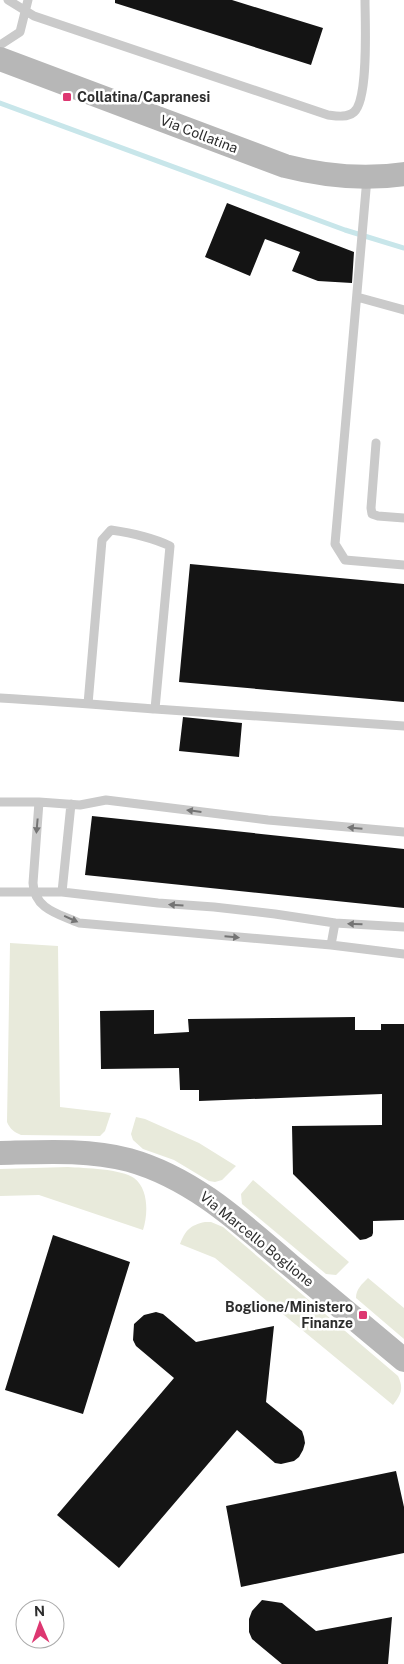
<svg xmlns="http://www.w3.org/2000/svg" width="404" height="1664" font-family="'Public Sans',sans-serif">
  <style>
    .green { fill: #e8eadb }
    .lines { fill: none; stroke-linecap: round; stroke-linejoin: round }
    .stream { stroke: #c8e6ea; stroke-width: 5 }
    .building { fill: #141414 }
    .lane { stroke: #cacaca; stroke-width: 9 }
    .secondary { stroke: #b7b7b7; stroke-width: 24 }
    .oneway { fill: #747474 }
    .poi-dot { fill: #dd3771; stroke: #fff; stroke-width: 2 }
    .labels { text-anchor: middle; stroke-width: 5; stroke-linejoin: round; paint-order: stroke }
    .poi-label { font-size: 14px; font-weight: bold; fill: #2d2d2d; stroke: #fff; text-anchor: start }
    .street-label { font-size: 14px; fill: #2d2d2d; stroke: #fff }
  </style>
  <rect width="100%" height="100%" fill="#fff"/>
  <path class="green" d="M10 943 58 946 60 1107 111 1113 105 1131 100 1136 21 1135C14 1132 10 1129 7 1122Z
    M136 1117 145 1119 199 1143 236 1166 222 1180 215 1182 209 1181 174 1160 143 1149 133 1140 131 1134Z
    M68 1167C84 1168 122 1169 134 1178 149 1189 148 1215 143 1230L39 1195 0 1196V1169Z
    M253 1180 349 1262 336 1275 326 1274 242 1204 241 1194Z
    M205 1222H211L223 1227 398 1376C404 1389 401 1394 393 1405L215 1258 180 1244C185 1231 190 1225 205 1222Z
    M368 1278 404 1308V1339L356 1298C356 1289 362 1284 368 1278Z"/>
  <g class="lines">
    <path class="stream" d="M0 103 345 230 404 248"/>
  </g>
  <path class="building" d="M115 0H232L323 28 311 65 115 3Z
    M227 203 354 252 352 283 318 281 292 271 300 252 265 239 250 276 205 257Z
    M190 564 404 584V702L179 682Z
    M183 717 242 723 239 757 179 751Z
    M92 816 404 849V908L85 875Z
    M154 1010V1034L189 1032 188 1019 355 1017V1030H381V1024H404V1220L373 1221V1233L372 1236 366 1239 360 1240 293 1174 292 1126 382 1125V1094L199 1101V1090H180L179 1068 101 1069 100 1011Z
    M53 1235 130 1262 83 1414 5 1390Z
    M156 1312 163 1314 196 1342 274 1326 266 1402 302 1431 304 1437 305 1443 303 1450 299 1457 294 1461 281 1464 275 1463 237 1430 119 1568 57 1515 174 1378 136 1346 133 1340 134 1324 144 1315Z
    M396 1471 404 1507V1553L241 1587 226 1506Z
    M262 1600 282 1603 316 1631 392 1617 388 1664H282L252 1639 249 1632V1619L252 1611Z"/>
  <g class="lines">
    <path class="lane" d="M8 0 34 16 328 115C336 116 347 118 354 112 369 99 365 21 365 0
      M0 45 20 32 28 0
      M367 178 335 544 345 560 404 565
      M357 297 404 310
      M376 443 371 508 372 514 378 516 404 518
      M0 698C52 701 103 705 155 709L170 546C151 537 132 533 111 530L102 540 88 704
      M155 709 404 726
      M0 802H39
      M404 832 268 820 106 800 80 805 39 802 33 883C34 909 59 914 79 923L331 945 404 954
      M0 892H62L158 903 214 907 275 914 335 923 404 927
      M62 892 71 804
      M331 945 335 923"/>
    <path class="secondary" d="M0 59 285 166C324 176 364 180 404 174
      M0 1153C42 1152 87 1149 129 1160 193 1178 241 1223 290 1265 328 1297 366 1328 404 1360"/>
  </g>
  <defs><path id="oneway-solid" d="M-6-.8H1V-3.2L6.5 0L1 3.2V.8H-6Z" transform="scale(1.25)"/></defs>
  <g class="oneway">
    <use href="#oneway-solid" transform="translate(194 811) rotate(-173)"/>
    <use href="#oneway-solid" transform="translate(37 826) rotate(95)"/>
    <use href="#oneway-solid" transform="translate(355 828) rotate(-175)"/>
    <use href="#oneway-solid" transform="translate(176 905) rotate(-176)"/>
    <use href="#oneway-solid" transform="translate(71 919) rotate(24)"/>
    <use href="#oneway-solid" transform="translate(355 924) rotate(-178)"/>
    <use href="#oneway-solid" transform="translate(232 937) rotate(5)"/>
  </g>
  <g class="poi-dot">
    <rect x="62" y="92" width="10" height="10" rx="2.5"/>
    <rect x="358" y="1310" width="10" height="10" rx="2.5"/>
  </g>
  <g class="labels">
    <g class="poi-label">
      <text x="77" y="102">Collatina/Capranesi</text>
      <text x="353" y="1312" text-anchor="end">Boglione/Ministero<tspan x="353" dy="16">Finanze</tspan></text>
    </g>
    <g class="street-label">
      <text transform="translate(199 134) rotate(21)" y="5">Via Collatina</text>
      <text transform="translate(257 1239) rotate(39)" y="5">Via Marcello Boglione</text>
    </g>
  </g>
  <g transform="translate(40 1624) rotate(358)"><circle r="24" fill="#ffffff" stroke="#ababab"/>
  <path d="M0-4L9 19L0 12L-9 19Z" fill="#dd3771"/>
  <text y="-8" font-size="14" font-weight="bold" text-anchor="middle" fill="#2d2d2d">N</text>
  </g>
</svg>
